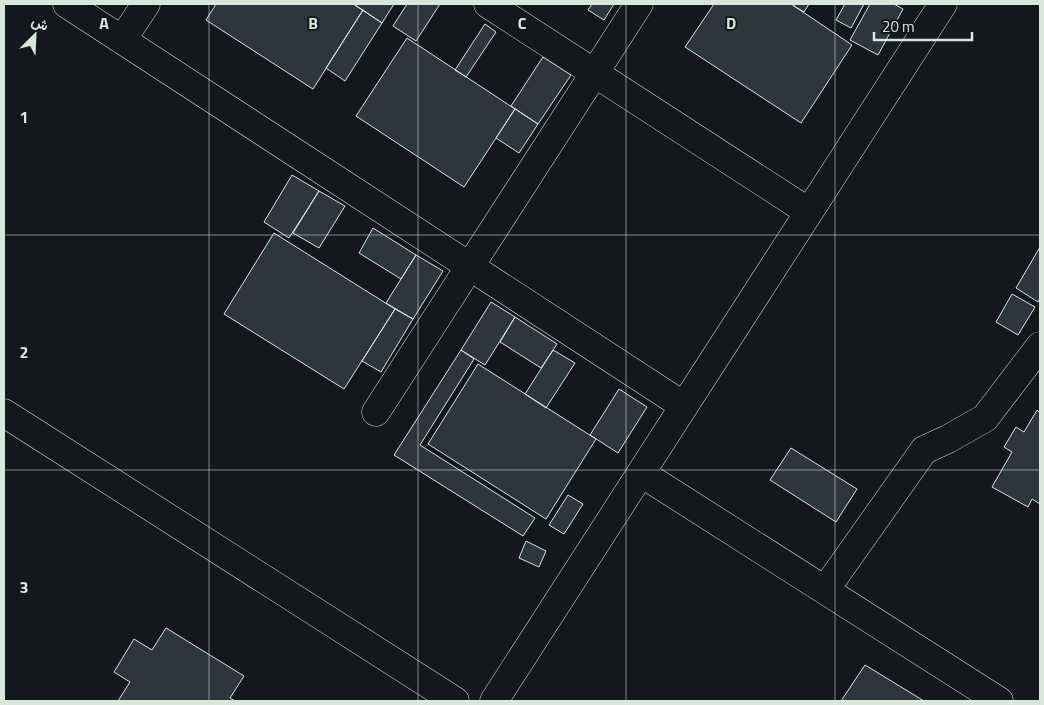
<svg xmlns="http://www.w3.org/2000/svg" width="1044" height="705" font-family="'Titillium Web',Vazirmatn,sans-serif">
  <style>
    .building { fill: #2c363c; stroke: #d8e6dc }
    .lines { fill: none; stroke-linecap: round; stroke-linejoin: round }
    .street-casing { stroke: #d8e6dc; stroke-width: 29 }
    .street { stroke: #14181c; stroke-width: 28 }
    .grid { fill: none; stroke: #d8e6dc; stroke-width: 1; stroke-opacity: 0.55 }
    .grid-label { font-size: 16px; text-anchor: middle; font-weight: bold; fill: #d8e6dc; stroke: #14181c; stroke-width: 4; stroke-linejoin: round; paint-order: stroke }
  </style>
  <rect width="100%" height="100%" fill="#14181c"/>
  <path class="building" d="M216 4H353L363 10 313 89 206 20Z
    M357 4H394L382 23 356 6Z
    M407 4H440L416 41 393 26Z
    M592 4H614L604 20 588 10Z
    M714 4H791L852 45 801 123 685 47Z
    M795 4H809L804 12 794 6Z
    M845 4H864L851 28 836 20Z
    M870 4H894L903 9 878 55 850 40Z
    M363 10 382 23 345 81 326 68Z
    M485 24 496 32 466 77 455 70Z
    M407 38 515 109 464 187 356 116Z
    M543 57 571 75 538 124 511 106Z
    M515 109 538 124 519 153 496 138Z
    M292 175 319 191 289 238 264 222Z
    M319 191 345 206 319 248 293 233Z
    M373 228 416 255 401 279 359 253Z
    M274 233 395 309 344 389 224 314Z
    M1040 247V298L1038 302 1016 288Z
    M416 255 443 271 413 319 386 303Z
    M1012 294 1035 307 1018 335 996 322Z
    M491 302 515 317 485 365 461 350Z
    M395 309 413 319 381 372 362 361Z
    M515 317 557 344 541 368 500 342Z
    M461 350 474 359 420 445 535 518 523 536 394 455Z
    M553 350 575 363 546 408 525 394Z
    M478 364 596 439 546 519 428 444Z
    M619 389 647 407 618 453 590 435Z
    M1037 410 1040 413V504L1032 499 1028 507 992 487 1012 452 1004 447 1016 427 1024 432Z
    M791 448 857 489 836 522 770 480Z
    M568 495 583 504 564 534 549 525Z
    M526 541 546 551 539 567 519 558Z
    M166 628 244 676 230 698 235 701H118L130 682 114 672 134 639 152 650Z
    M865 665 924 701H841Z"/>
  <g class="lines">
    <defs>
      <path id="street" d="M67 4 684 406
        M488 4 809 212
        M122 40 146 4
        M376 412 639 4
        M4 413 455 701
        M641 473 999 701
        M825 590 924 450 948 439 985 418 1040 346
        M494 701 943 4"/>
    </defs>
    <use href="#street" class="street-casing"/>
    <use href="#street" class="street"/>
  </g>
  <path class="grid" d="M209 4V701M418 4V701M626 4V701M835 4V701M4 235H1040M4 470H1040"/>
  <g class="grid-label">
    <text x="104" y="29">A</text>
    <text x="313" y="29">B</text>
    <text x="522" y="29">C</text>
    <text x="731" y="29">D</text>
    <text x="24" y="123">1</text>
    <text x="24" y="358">2</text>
    <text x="24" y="593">3</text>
  </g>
  <rect width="1044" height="705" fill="none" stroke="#d8e6dc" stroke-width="10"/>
  <g transform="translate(35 35) rotate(24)" stroke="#14181c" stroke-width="4" paint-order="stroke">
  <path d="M0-4L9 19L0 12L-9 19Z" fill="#d8e6dc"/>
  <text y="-8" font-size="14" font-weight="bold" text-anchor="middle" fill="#d8e6dc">ش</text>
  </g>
  <path d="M874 32v8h98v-8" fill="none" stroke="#d8e6dc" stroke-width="2.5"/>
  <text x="882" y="32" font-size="15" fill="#d8e6dc" stroke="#14181c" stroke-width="4" paint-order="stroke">20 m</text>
</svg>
